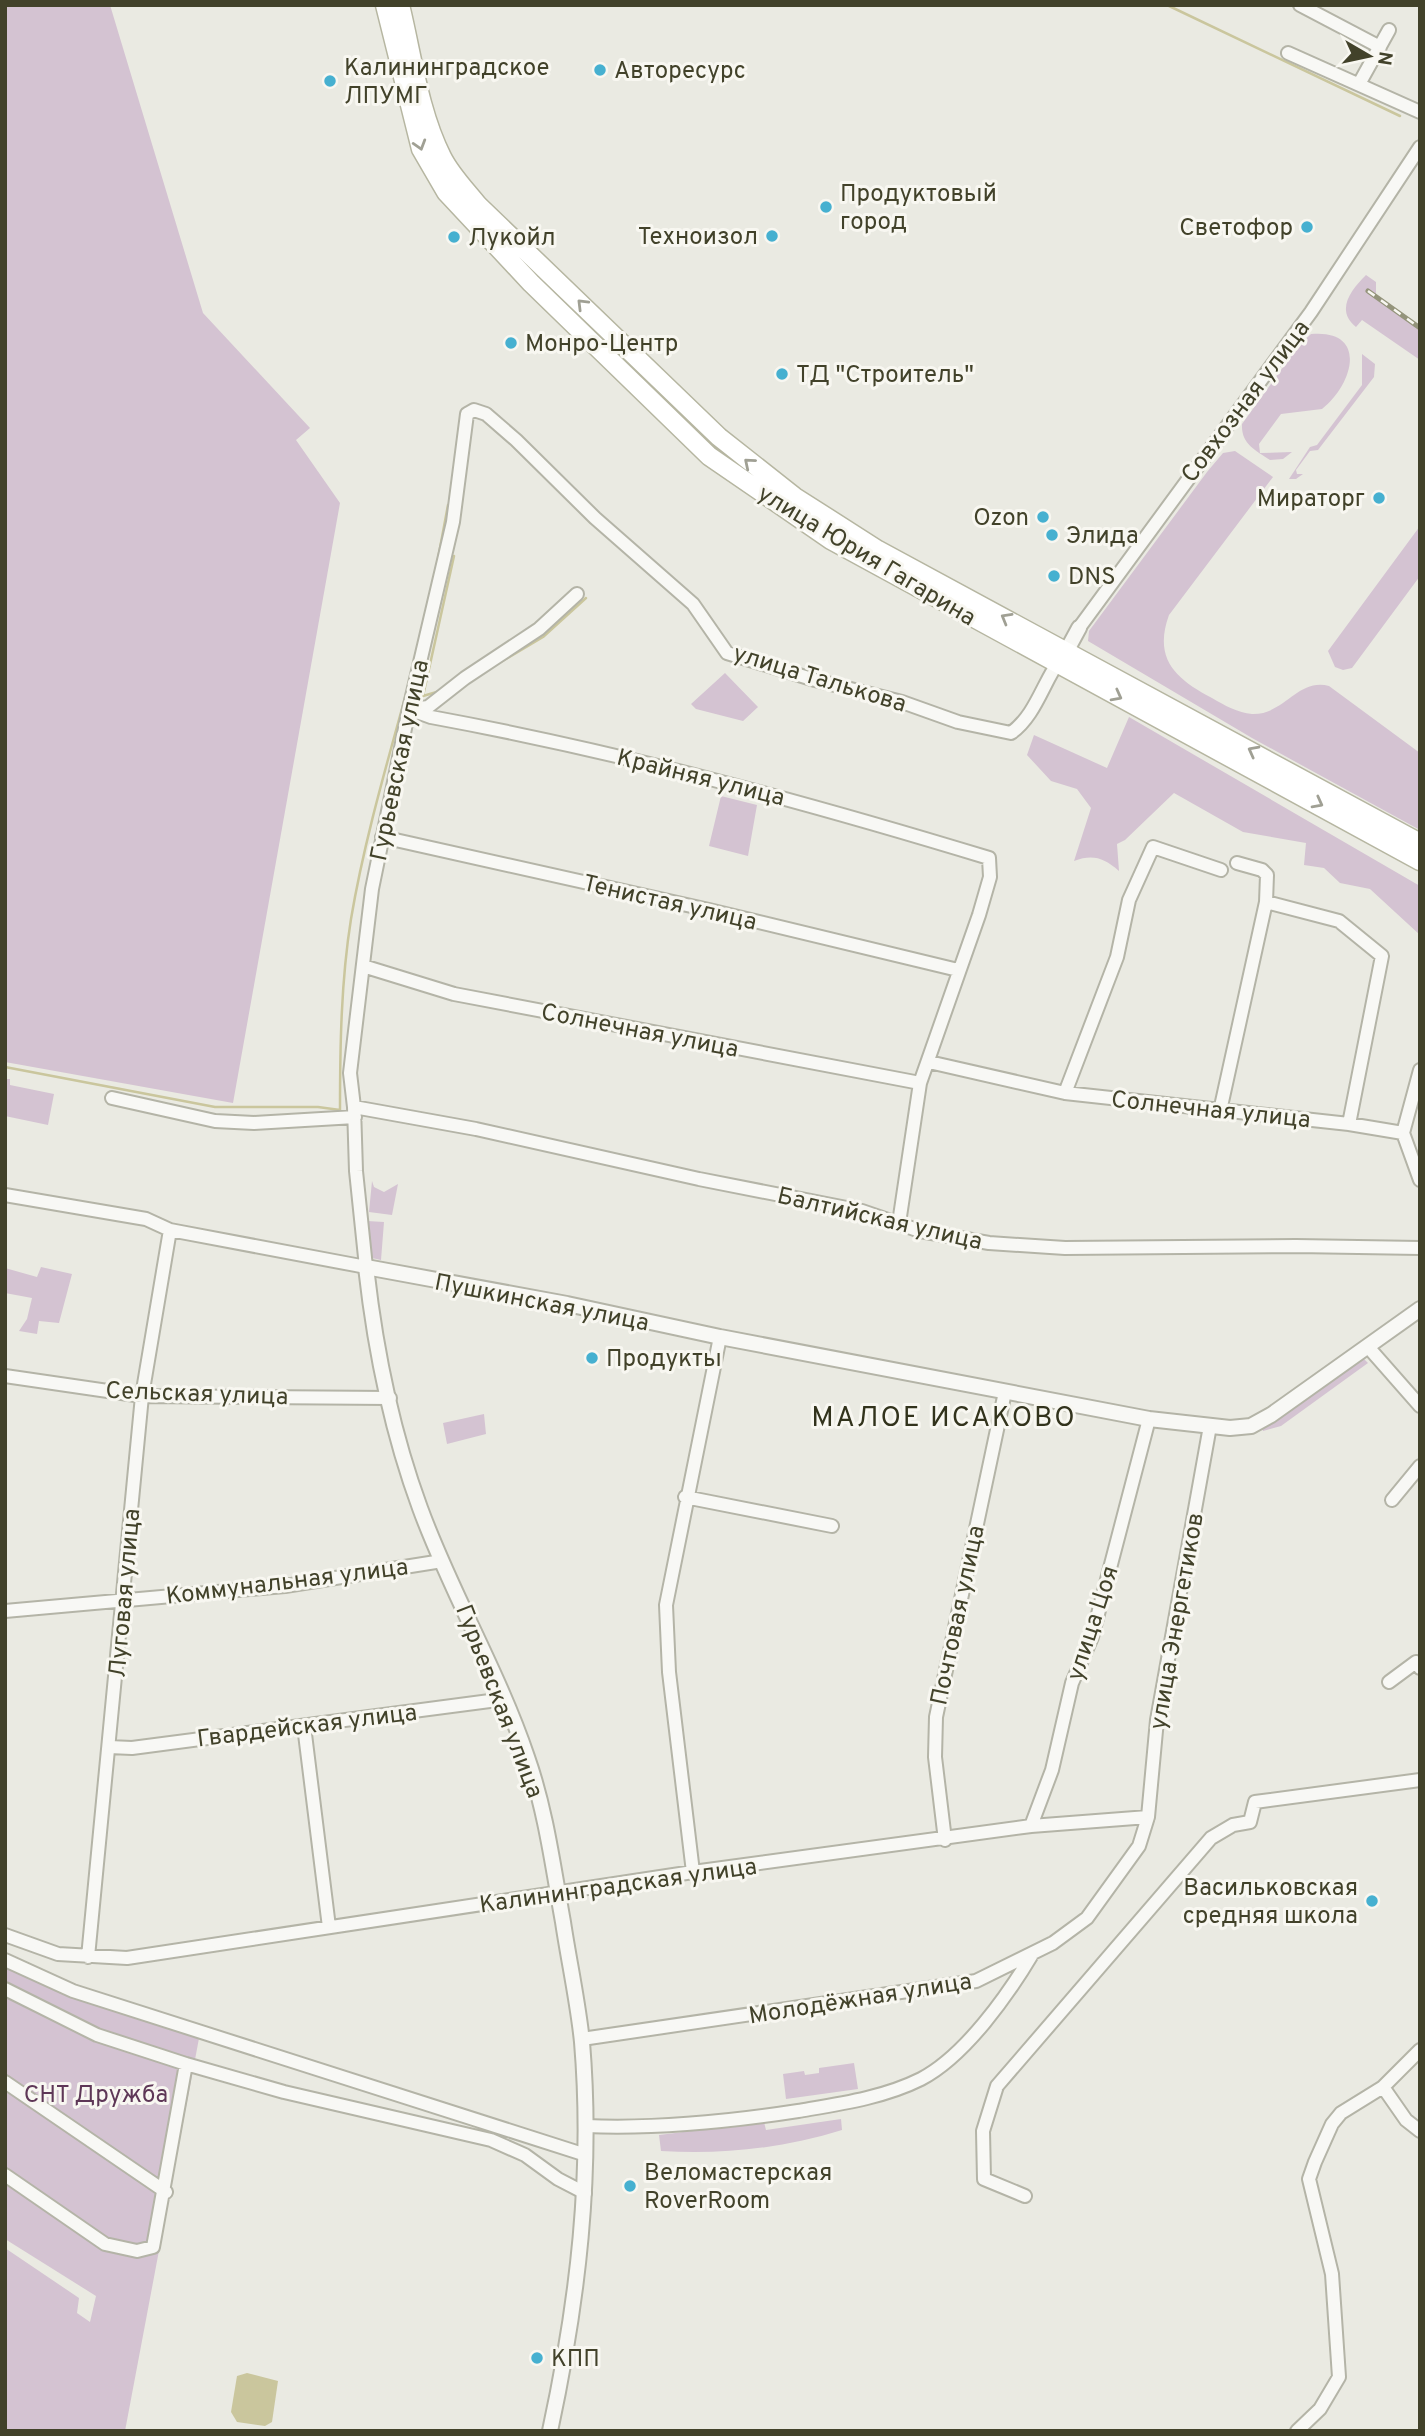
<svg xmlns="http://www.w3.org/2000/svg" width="1425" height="2436" font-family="Overpass,sans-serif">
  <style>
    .green { fill: #d4c3d2 }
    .water { fill: #cac69d }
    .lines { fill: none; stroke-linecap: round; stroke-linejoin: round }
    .stream { stroke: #cac69d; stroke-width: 2.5 }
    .minor-casing { stroke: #b4b4a7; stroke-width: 16 }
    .tertiary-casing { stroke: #b4b4a7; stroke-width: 18 }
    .primary-casing { stroke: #b6b6a1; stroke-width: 21 }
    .minor { stroke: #f8f8f5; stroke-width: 12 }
    .tertiary { stroke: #f8f8f5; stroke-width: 14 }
    .primary { stroke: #fff; stroke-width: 18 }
    .rail-casing { stroke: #94947b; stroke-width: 5 }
    .rail { stroke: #f8f7f1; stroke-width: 2.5; stroke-dasharray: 8; stroke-linecap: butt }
    .oneway { stroke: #a0a094 }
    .poi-dot { fill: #46b0d0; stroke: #f8f7f1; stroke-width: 2.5 }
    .labels { text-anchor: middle; stroke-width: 6; stroke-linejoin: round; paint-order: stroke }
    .poi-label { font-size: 24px; fill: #42422a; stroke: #f8f7f1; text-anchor: start }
    .street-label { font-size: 24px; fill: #42422a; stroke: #f8f7f1 }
    .park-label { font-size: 24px; fill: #5e3757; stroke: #f8f7f1 }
    .quarter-label { font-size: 28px; letter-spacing: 2px; fill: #32331c; stroke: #f8f7f1 }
  </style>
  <rect width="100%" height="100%" fill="#eaeae2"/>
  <path class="green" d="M5 5H110L203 313 310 428 296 440 340 503 233 1103 5 1062Z
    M1366 275 1376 282V294L1420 328V360L1362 320 1356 327C1335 310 1351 290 1366 275Z
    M1311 334C1369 329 1353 385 1322 409L1281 414 1259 444 1260 453 1292 452 1283 459 1270 460C1255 450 1241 444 1242 424L1299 345Z
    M1362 354 1375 364 1374 377 1318 450 1310 451 1296 470 1297 474H1303L1296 479H1289L1310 447 1317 445 1362 385Z
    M1235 451 1273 477 1169 615C1153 659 1176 679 1212 698 1224 705 1238 713 1252 714 1285 715 1297 678 1329 686L1420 753V830L1252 738 1088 641 1089 631 1207 472 1223 453Z
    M1420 526V576L1352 668 1343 670 1335 667 1328 651Z
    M725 673 758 707 743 721 696 709 691 704Z
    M1129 717 1420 886V935L1370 889 1340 883 1324 868 1304 865 1306 843 1243 832 1174 793 1125 840 1117 844 1119 871C1104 858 1093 854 1074 861L1091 808 1077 789 1051 781 1027 755 1034 735 1107 768Z
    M721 796 757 805 748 856 709 846Z
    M5 1079H10V1085L54 1094 48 1125 5 1116Z
    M372 1181 374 1187 384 1192 398 1184 392 1215 369 1212Z
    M367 1221 384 1222 381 1260 372 1258Z
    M41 1267 72 1274 59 1323 39 1321 37 1334 19 1331 27 1319 32 1298 5 1293V1268L37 1277Z
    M1364 1359 1368 1363 1281 1426 1263 1431 1262 1427Z
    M484 1414 486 1434 447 1444 443 1423Z
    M5 1954 87 1993 200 2033 125 2431H5V2248L79 2298 77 2313 90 2322 96 2296 5 2239Z
    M854 2063 858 2089 786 2099 783 2074 804 2071 805 2075 819 2073V2068Z
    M841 2119 842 2130C784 2148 723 2155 661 2151L659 2135 764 2122 766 2130Z"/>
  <path class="water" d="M247 2373 278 2381 272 2422 265 2426 237 2422 231 2412 237 2376Z"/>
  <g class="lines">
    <path class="stream" d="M1167 5 1400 116
      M437 564 448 505
      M499 663 543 637 586 598
      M440 691 423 696 454 556
      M5 1067 215 1107H318L340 1110C340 1047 341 981 351 919 365 836 389 757 411 676"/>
    <defs>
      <path id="minor" d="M1300 5 1380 47
        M1288 53 1420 112
        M1359 84 1389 30
        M1079 628 1311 312 1420 147
        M1061 658C1043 682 1036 715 1011 733L958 722 902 702 815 680 727 653 693 604 595 518 516 440 486 414 474 410 467 414 453 522 409 709 372 889 350 1073 354 1107 476 1129 699 1179 862 1211 920 1231 989 1243 1065 1248 1296 1246 1420 1248
        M409 709 431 717C621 752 805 802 989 858L990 877 979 915 920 1083 899 1223
        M413 709 428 707 465 678 539 629 577 594
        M382 837 709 910 958 970
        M1266 902 1339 921 1382 956 1349 1124
        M363 966 454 994 920 1083
        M929 1062 1065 1093 1349 1124 1403 1133 1420 1180
        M1065 1093 1117 957 1129 900 1153 847 1221 870
        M112 1098 215 1121 254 1123 355 1117
        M1220 1111 1266 902 1267 875 1262 870 1237 863
        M1403 1133 1420 1070
        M5 1195 146 1219 170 1230 366 1267 356 1171 354 1107
        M1369 1348 1420 1406
        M5 1376 142 1396 390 1398
        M685 1497 832 1526
        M1392 1500 1420 1466
        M5 1611 285 1586 442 1561
        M1389 1682 1416 1662 1420 1668
        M304 1726 329 1927
        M109 1747 132 1748 505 1699
        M1031 1826 1052 1770 1072 1683 1092 1637 1149 1419
        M945 1840 935 1757 936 1717 1005 1392
        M693 1872 669 1672 666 1605 720 1337
        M5 1935 58 1954 127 1958 693 1872 1031 1826 1148 1817
        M88 1957 142 1396 170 1230
        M5 1960 73 1991 586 2155
        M5 1989 97 2035 186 2064
        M582 2039 976 1981 1053 1943 1087 1918 1139 1846 1148 1817 1157 1720 1210 1426
        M5 2082 166 2192
        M1383 2087 1406 2120 1420 2131
        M586 2126C658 2129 727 2122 798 2111 839 2104 883 2098 921 2079 965 2056 1008 1995 1033 1953
        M5 2175 105 2244 137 2251 153 2247 186 2064 284 2092 491 2140 525 2155 558 2179 585 2193
        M1025 2196 984 2179 983 2131 997 2086 1211 1838 1233 1825 1250 1822 1255 1802 1420 1780
        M1297 2431 1320 2409 1339 2377 1332 2274 1309 2179 1315 2162 1332 2124 1341 2113 1383 2087 1420 2050"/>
      <path id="tertiary" d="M1066 652 1079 628
        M550 2431C578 2301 593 2174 582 2042 578 2002 569 1962 563 1922 553 1867 546 1811 527 1757 498 1671 451 1593 420 1508 392 1432 375 1348 366 1267L567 1304 720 1337 1149 1419 1230 1428 1251 1426 1271 1415 1420 1309"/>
      <path id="primary" d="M385 5 421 149 446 192 531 283 709 456 831 540 1420 861
        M400 5C412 54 419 112 442 157 451 175 466 190 478 205L719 437 795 497 878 550 1420 843"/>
    </defs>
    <use href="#minor" class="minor-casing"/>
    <use href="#tertiary" class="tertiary-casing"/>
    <use href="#primary" class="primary-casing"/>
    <use href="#minor" class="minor"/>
    <use href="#tertiary" class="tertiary"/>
    <use href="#primary" class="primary"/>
    <defs>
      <path id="rail" d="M1368 291 1420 328"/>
    </defs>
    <use href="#rail" class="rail-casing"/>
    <use href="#rail" class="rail"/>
  </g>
  <defs><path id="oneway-chevron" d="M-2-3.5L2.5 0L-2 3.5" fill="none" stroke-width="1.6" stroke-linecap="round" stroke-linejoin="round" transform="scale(1.75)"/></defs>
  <g class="oneway">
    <use href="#oneway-chevron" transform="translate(420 145) rotate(73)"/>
    <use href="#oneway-chevron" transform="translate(582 304) rotate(-135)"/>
    <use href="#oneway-chevron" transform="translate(749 463) rotate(-140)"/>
    <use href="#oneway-chevron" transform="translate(1006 618) rotate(-150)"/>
    <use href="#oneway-chevron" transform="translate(1117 696) rotate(28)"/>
    <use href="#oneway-chevron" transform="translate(1253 751) rotate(-152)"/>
    <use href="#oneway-chevron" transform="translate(1318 803) rotate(28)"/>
  </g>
  <g class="poi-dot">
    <circle cx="600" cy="70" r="7"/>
    <circle cx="330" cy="81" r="7"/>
    <circle cx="826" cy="207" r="7"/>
    <circle cx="1307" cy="227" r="7"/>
    <circle cx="772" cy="236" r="7"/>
    <circle cx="454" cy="237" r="7"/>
    <circle cx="511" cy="343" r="7"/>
    <circle cx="782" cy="374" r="7"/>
    <circle cx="1379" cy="498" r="7"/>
    <circle cx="1043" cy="517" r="7"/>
    <circle cx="1052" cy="535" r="7"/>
    <circle cx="1054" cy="576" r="7"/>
    <circle cx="592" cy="1358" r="7"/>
    <circle cx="1372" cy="1901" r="7"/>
    <circle cx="630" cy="2186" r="7"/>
    <circle cx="537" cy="2358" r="7"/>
  </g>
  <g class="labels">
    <g class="poi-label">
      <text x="344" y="75">Калининградское<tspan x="344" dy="28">ЛПУМГ</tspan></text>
      <text x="614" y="78">Авторесурс</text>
      <text x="840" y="201">Продуктовый<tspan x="840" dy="28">город</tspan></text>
      <text x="1293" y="235" text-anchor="end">Светофор</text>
      <text x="758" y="244" text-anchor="end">Техноизол</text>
      <text x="468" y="245">Лукойл</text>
      <text x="525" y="351">Монро-Центр</text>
      <text x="796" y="382">ТД "Строитель"</text>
      <text x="1365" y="506" text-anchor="end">Мираторг</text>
      <text x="1029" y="525" text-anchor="end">Ozon</text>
      <text x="1066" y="543">Элида</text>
      <text x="1068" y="584">DNS</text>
      <text x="606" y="1366">Продукты</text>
      <text x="1358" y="1895" text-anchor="end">Васильковская<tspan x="1358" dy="28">средняя школа</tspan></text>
      <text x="644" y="2180">Веломастерская<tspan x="644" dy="28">RoverRoom</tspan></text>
      <text x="551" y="2366">КПП</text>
    </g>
    <g class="street-label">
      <text transform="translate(1245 401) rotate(-53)" y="8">Совхозная улица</text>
      <text transform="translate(867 555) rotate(31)" y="8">улица Юрия Гагарина</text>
      <text transform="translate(820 678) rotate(17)" y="8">улица Талькова</text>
      <text transform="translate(399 760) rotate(-78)" y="8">Гурьевская улица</text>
      <text transform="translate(701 777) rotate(14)" y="8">Крайняя улица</text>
      <text transform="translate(670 902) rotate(13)" y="8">Тенистая улица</text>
      <text transform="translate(640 1030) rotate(11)" y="8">Солнечная улица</text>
      <text transform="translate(1211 1109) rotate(6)" y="8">Солнечная улица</text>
      <text transform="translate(880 1218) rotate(13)" y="8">Балтийская улица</text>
      <text transform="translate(542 1302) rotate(11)" y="8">Пушкинская улица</text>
      <text transform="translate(197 1393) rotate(2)" y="8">Сельская улица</text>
      <text transform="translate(287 1581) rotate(-7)" y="8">Коммунальная улица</text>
      <text transform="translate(124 1593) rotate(-85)" y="8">Луговая улица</text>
      <text transform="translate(957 1615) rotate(-78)" y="8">Почтовая улица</text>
      <text transform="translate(1176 1621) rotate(-80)" y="8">улица Энергетиков</text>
      <text transform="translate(1092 1623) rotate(-72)" y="8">улица Цоя</text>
      <text transform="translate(500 1701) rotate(69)" y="8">Гурьевская улица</text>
      <text transform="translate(307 1725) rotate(-7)" y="8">Гвардейская улица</text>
      <text transform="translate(618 1885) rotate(-8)" y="8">Калининградская улица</text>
      <text transform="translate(860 1998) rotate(-9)" y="8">Молодёжная улица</text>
    </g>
    <g class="park-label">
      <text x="96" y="2102">СНТ Дружба</text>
    </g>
    <g class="quarter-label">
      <text x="944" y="1426">МАЛОЕ ИСАКОВО</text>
    </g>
  </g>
  <rect width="1425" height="2436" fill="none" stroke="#42422a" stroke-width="14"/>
  <g transform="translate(1369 56) rotate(99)" stroke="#f8f7f1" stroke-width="5" paint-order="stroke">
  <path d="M0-5L12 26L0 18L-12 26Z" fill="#42422a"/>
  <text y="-10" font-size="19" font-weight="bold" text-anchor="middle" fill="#42422a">N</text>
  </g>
</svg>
